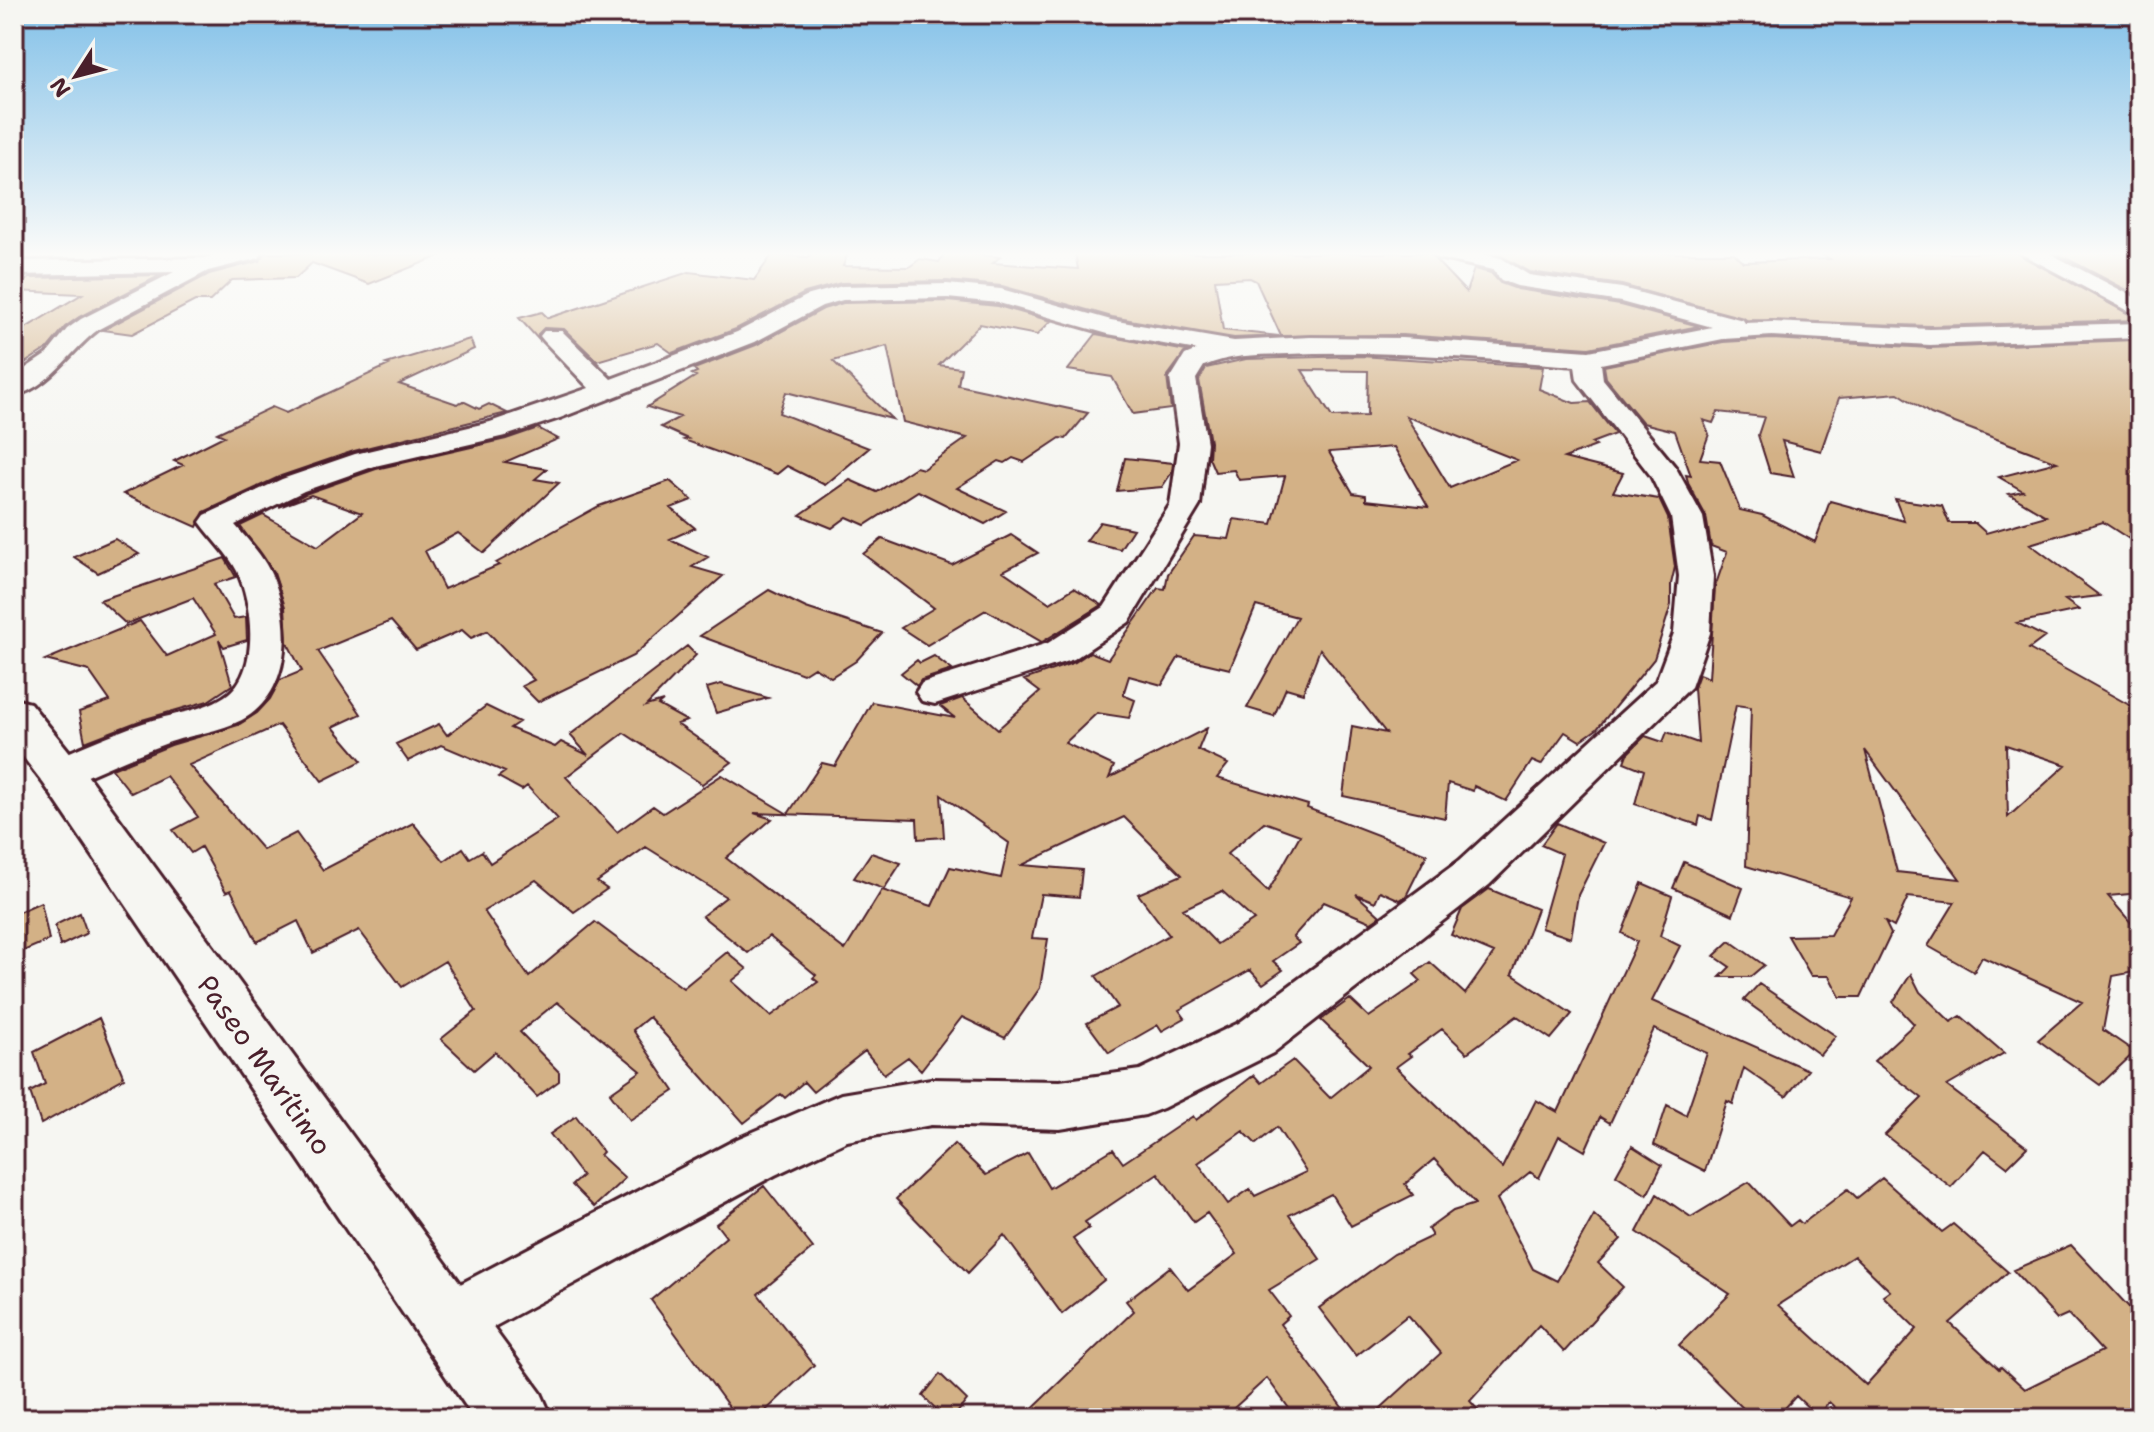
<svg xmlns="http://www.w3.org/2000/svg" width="2154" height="1432" font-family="'Shantell Sans',sans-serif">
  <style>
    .building { fill: #d3b186; stroke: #4a1f2b; stroke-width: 2; fill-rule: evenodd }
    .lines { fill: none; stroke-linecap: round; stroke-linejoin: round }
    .minor-casing { stroke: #4a1f2b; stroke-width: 6 }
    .major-casing { stroke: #4a1f2b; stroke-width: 6 }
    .minor { fill: #f6f6f2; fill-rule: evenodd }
    .major { fill: #f6f6f2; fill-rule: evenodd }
    .labels { text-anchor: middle; stroke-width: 6; stroke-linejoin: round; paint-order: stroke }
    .near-street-label { font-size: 28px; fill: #4a1f2b; stroke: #f6f6f2 }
  </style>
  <rect width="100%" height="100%" fill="#f6f6f2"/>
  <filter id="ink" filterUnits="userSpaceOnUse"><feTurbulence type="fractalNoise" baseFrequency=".0125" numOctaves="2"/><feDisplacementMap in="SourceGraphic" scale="16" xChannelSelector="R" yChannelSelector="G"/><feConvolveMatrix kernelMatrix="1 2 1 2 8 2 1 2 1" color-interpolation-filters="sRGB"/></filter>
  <g filter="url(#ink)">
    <path class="building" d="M265 253 442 255 369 284 312 263 296 278 232 280 210 301H195L132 334 103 330 209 274 260 261Z
      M810 253H848L843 266 909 267 920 259 939 262 945 253H962L1000 257 993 263 1078 269 1075 253H1429L1466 292 1474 269 1491 273 1500 283 1517 289 1620 305 1699 326 1589 348 1402 335 1281 336 1256 281 1250 278 1215 280 1223 330 1279 336 1234 338 1112 317 1002 286 947 281 841 283 805 293 736 329 672 353 658 343 597 361 564 329 544 328 538 334 539 340 519 318 542 312 548 318 689 272 754 280 772 255 809 257Z
      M1495 253H1734L1743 262 1830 259 1819 253H2017L2140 320 1930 326 1747 320 1622 285 1530 272Z
      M2056 253H2124L2140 263V297Z
      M161 275 79 317 65 327 48 348 14 370V335L82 294 14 291V287L30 278Z
      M947 301 998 306 1051 321 1037 335 980 324 939 365 961 368 958 385 1088 413 1066 439 1060 438 1024 462 1013 458 1005 463 999 461 957 488 1006 511 985 524 918 491 865 525 847 517 832 528 800 515 850 480 877 492 916 467 923 469 967 438 903 422 887 346 833 361 892 419 786 392 779 413 869 448 825 485 787 466 777 474 684 440 688 439 661 427 680 417 647 407 696 376 692 374 697 372 694 369 756 345 823 309 843 303Z
      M1096 334 1186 351 1167 377 1171 409 1133 414 1112 377 1068 370Z
      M470 339 474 349 399 384 457 404 463 401 479 409 489 404 507 413 354 451 281 476 204 512 197 527 123 494 183 465 174 461 224 436 217 433 272 407 286 413 389 365 386 364Z
      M1772 339 1930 348 2135 340 2140 343V546L2103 522 2030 544 2100 596 2065 600 2079 610 2017 623 2045 637 2029 649 2140 711V893L2108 896 2140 933V971L2113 976 2103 1030 2135 1052 2100 1085 2038 1040 2082 1002 1982 957 1974 972 1928 946 1955 902 1908 897 1894 927 1885 922 1891 934 1861 997H1840L1829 976H1811L1788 936 1830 935 1851 897 1746 866 1751 707 1736 705 1712 820 1700 816 1698 825 1635 804 1644 770 1624 762 1627 754 1645 736 1663 742 1667 732 1698 743 1694 688 1699 674 1709 678 1715 587 1727 552 1711 546 1706 516 1689 485 1686 475 1691 476 1675 431 1643 423 1606 378 1604 366 1723 342ZM1898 393 1931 414 2057 462 1999 477 2023 491 2009 494 2046 516 1986 533 1975 523H1949L1942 506 1895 499 1904 521 1830 501 1815 542 1762 515 1740 510 1720 461 1700 459 1709 434 1703 420 1713 423 1718 412 1764 417 1758 435 1770 473 1794 477 1782 441 1821 451 1839 398ZM2006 745 2066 765 2008 817ZM1865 750 1960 879 1897 872Z
      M1359 356 1543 367 1539 389 1574 403 1590 402 1615 434 1591 443 1596 446 1564 458 1623 473 1613 492 1659 499 1668 518 1675 567 1671 584V605L1654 659 1597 729 1580 741 1565 732 1541 765 1532 761 1506 801 1474 786 1473 791 1448 783 1445 818 1343 796 1352 726 1386 733 1320 649 1303 693 1286 688 1274 716 1247 708 1297 617 1256 606 1230 669 1179 657 1162 685 1129 676 1123 695 1135 700 1129 718 1097 713 1065 743 1114 766 1109 778 1207 728 1198 750 1228 764 1217 778 1308 805 1307 808 1427 854 1406 896 1400 900 1380 891 1375 902 1356 894 1380 916 1371 922 1324 902 1293 937 1299 943 1273 961 1283 970 1263 984 1250 970 1179 1010 1185 1018 1162 1031 1158 1025 1109 1053 1087 1023 1118 1007 1096 976 1169 935 1138 894 1182 875 1124 817 1022 865 1082 870 1079 897 1041 894 1032 938 1048 939 1040 988 1005 1038 962 1017 921 1070 908 1057 884 1074 865 1051 813 1092 804 1082 785 1098 781 1094 744 1123 649 1017 633 1030 674 1091 630 1120 610 1093 641 1071 557 1002 520 1032 559 1072V1081L537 1097 495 1052 474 1070 441 1039 476 1011 445 961 402 987 359 930 313 953 298 921 257 942 231 890 226 892 201 847 191 853 173 830 198 817 166 776 131 793 112 769 171 745 238 725 257 713 270 699 280 680 302 671 287 642 285 607 274 573 240 526 263 515 318 546 362 513 311 495 279 507 305 494 376 469 506 439 538 428 558 439 505 462 547 469 535 479 559 483 484 553 458 533 425 551 444 589 499 565 496 563 599 506 670 481 692 500 671 508 695 528 670 539 708 557 692 567 723 576 633 656 538 702 522 686 534 680 487 631 471 638 462 630 416 650 391 621 318 651 361 714 333 727 362 761 322 781 279 725 189 765 263 850 296 833 323 870 413 823 444 861 463 848 470 858 482 851 490 863 558 819 527 786 522 790 498 777 505 772 441 745 408 761 396 744 439 724 447 735 486 706 519 722 510 728 555 747 561 742 588 755 570 735 687 646 696 655 646 706 663 701 658 705 687 721 677 724 732 762 702 784 624 733 566 777 617 832 653 806 663 813 722 775 788 814 822 763 835 766 872 702 955 718 940 706 962 698 998 729 1040 692 1024 680 1075 662 1090 652 1108 659 1158 588 1165 589 1168 574 1194 536 1229 539 1234 519 1272 524 1285 476 1239 480 1234 470 1215 472 1209 458 1210 442 1199 380 1206 368 1246 359ZM1302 370 1368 371 1367 416 1332 417ZM1406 416 1517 460 1450 488ZM1394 447 1428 507 1366 500V495L1353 493 1329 452ZM941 795 1009 843 1001 878 950 867 932 906 882 890 845 950 726 858 772 819 754 813 917 819 918 839 944 837ZM1264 822 1300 835 1268 892 1227 854ZM646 847 726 897 702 916 748 953 769 936 816 975 813 978 818 982 771 1016 732 981 747 969 727 952 683 988 595 922 529 977 484 911 536 880 574 912 607 889 597 882ZM1222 891 1254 920 1217 944 1183 909Z
      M1125 458 1173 463 1172 472 1162 487 1117 491Z
      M1100 522 1133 529 1120 549 1086 541Z
      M1011 535 1038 553 1003 571 1050 603 1074 588 1102 605 1042 642 986 610 927 645 901 628 934 608 863 554 882 539 952 565Z
      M115 539 139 554 98 573 74 557Z
      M225 558 236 577 214 584 234 619 246 617 247 640 224 647 219 640 232 685 208 701 142 720 85 742 79 712 110 701 89 671 45 660 140 621 167 656 216 634 193 598 126 624 100 600Z
      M769 590 806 608 882 633 856 661 831 677 814 667 803 674 700 636Z
      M934 656 952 670 921 680 917 686 901 673 917 660 920 663Z
      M721 684 768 698 716 713 707 688Z
      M1557 823 1604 843 1578 895 1571 938 1541 928 1562 854 1541 845Z
      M871 853 901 863 884 889 854 878Z
      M1684 862 1743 888 1733 915 1673 888Z
      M1642 883 1672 896 1660 936 1680 946 1652 1001 1808 1070 1786 1097 1744 1068 1733 1104 1727 1101 1705 1171 1654 1145 1667 1105 1686 1115 1707 1053 1654 1029 1610 1123 1600 1117 1585 1151 1559 1136 1539 1178 1530 1172 1497 1199 1533 1269 1557 1281 1594 1215 1621 1239 1598 1263 1623 1287 1564 1352 1539 1325 1470 1401 1485 1418H1370L1441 1353 1408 1315 1356 1356 1319 1308 1394 1254 1432 1236 1428 1229 1453 1211 1475 1204 1434 1159 1405 1184 1413 1195 1351 1226 1331 1194 1289 1215 1320 1259 1269 1290 1289 1316 1280 1324 1350 1418H1296L1267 1378 1223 1418H1022L1134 1311 1126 1301 1170 1267 1188 1290 1237 1254 1207 1213 1194 1222 1158 1173 1085 1222 1089 1228 1073 1239 1104 1280 1062 1314 1004 1235 968 1273 896 1199 954 1144 986 1175 1028 1153 1049 1188 1113 1149 1123 1163 1193 1116 1196 1120 1254 1075 1261 1083 1293 1060 1330 1098 1369 1066 1321 1020 1350 999 1369 1017 1421 981 1414 974 1430 962 1465 994 1494 953 1451 935 1462 909 1489 889 1537 909 1512 974 1572 1014 1551 1039 1517 1016 1467 1053 1442 1029 1408 1054 1411 1056 1396 1067 1502 1168 1536 1100 1558 1112 1637 942 1622 933ZM1277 1127 1306 1172 1255 1196 1250 1189 1228 1204 1198 1163 1243 1131 1256 1144Z
      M41 902 49 940 14 955V914Z
      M80 913 87 933 60 946 55 925Z
      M1730 941 1764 965 1750 977H1720L1730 967 1714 956Z
      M1911 974 1920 992 1951 1022 1961 1016 2004 1053 1947 1086 2027 1147 2007 1167 1985 1150 1951 1187 1885 1135 1922 1098 1874 1061 1914 1024 1893 1002Z
      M1759 984 1836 1036 1820 1055 1744 1000Z
      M99 1018 124 1078 41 1124 30 1092 45 1084 34 1052Z
      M576 1116 603 1152 600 1155 625 1178 594 1207 572 1185 582 1176 550 1134Z
      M1632 1146 1662 1165 1647 1195 1616 1175Z
      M1882 1178 1942 1232 1953 1224 2008 1272 1950 1323 1999 1369 2001 1367 2025 1389 2102 1351 2068 1314 2057 1319 2013 1270 2071 1245 2140 1319V1418H1846L1829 1402 1817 1416 1796 1396 1776 1418H1753L1679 1345 1730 1294 1637 1232 1657 1194 1691 1217 1749 1182 1790 1226 1798 1220 1802 1224 1848 1189 1857 1198ZM1854 1256 1890 1291 1883 1296 1917 1329 1866 1385 1778 1305Z
      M764 1186 813 1248 758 1294 814 1365 758 1418H737L651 1300 726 1237 716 1224Z
      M940 1374 967 1400 953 1418H945L923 1396Z"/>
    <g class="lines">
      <defs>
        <path id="minor" d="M223 253H262L259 258 208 271 99 329C70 350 51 387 14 396V376L47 354 67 329 81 319 174 272 14 275V261L204 258Z
          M1434 253H1479L1501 258 1529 275 1622 288 1743 320 1745 323 1772 322 1930 329 2140 323V337L1930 345 1772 336 1723 339 1601 364 1603 379 1676 468 1703 517 1713 576 1710 633 1691 687 1489 885 1273 1053 1163 1108 1145 1115 1060 1129 931 1125 847 1141 775 1175 447 1352 426 1344 418 1323 426 1302 737 1139 841 1094 931 1079 1060 1081 1140 1070 1239 1023 1459 861 1656 681 1674 633 1679 576 1671 517 1651 476 1577 380 1575 366C1479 359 1383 349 1288 354 1259 355 1231 354 1204 366L1196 379 1207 443 1200 505 1129 622 1074 659 935 704 922 701 916 692 922 683 1048 643 1104 607 1170 505 1179 443 1170 379 1185 355 1197 350 1108 334 999 303 947 298 843 300 822 306 755 342 560 418 505 436 375 466 304 491 235 525C248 540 263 556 271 574 290 614 293 679 255 711 233 730 197 733 170 742 137 754 106 768 74 782L60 786 46 782 40 772 46 762C78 749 110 734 143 723 170 714 206 711 229 693 260 668 252 602 237 571 228 553 212 539 200 522L205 515 282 479 355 454 490 422 589 388 544 341 540 336 544 331H562L611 379 737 332 806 296 842 286 947 284 1001 289 1111 320 1234 341 1310 337 1402 338 1589 351 1712 327 1621 302 1517 286 1501 280 1493 270 1437 258Z
          M2020 253H2049L2140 300V317Z"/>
        <path id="major" d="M14 699 30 703 76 760 541 1393 552 1418H474L44 784 14 745Z"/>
      </defs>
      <use href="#minor" class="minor-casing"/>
      <use href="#major" class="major-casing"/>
      <use href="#minor" class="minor"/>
      <use href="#major" class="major"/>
    </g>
  </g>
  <linearGradient id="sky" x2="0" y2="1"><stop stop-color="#81c0e8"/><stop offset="0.56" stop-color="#fbfbf9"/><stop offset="1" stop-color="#fbfbf9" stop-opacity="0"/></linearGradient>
  <rect width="2154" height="454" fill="url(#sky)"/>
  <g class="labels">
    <g class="near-street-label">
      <text transform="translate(265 1065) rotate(55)" y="10">Paseo Marítimo</text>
    </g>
  </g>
  <rect width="2154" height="1432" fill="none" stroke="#f6f6f2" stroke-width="48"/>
  <rect x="24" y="24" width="2106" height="1384" fill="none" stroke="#4a1f2b" stroke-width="3" filter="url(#ink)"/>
  <g transform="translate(76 76) rotate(234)" stroke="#f6f6f2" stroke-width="6" paint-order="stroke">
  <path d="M0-6L14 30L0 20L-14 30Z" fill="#4a1f2b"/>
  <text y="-12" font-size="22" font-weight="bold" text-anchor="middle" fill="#4a1f2b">N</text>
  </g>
</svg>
